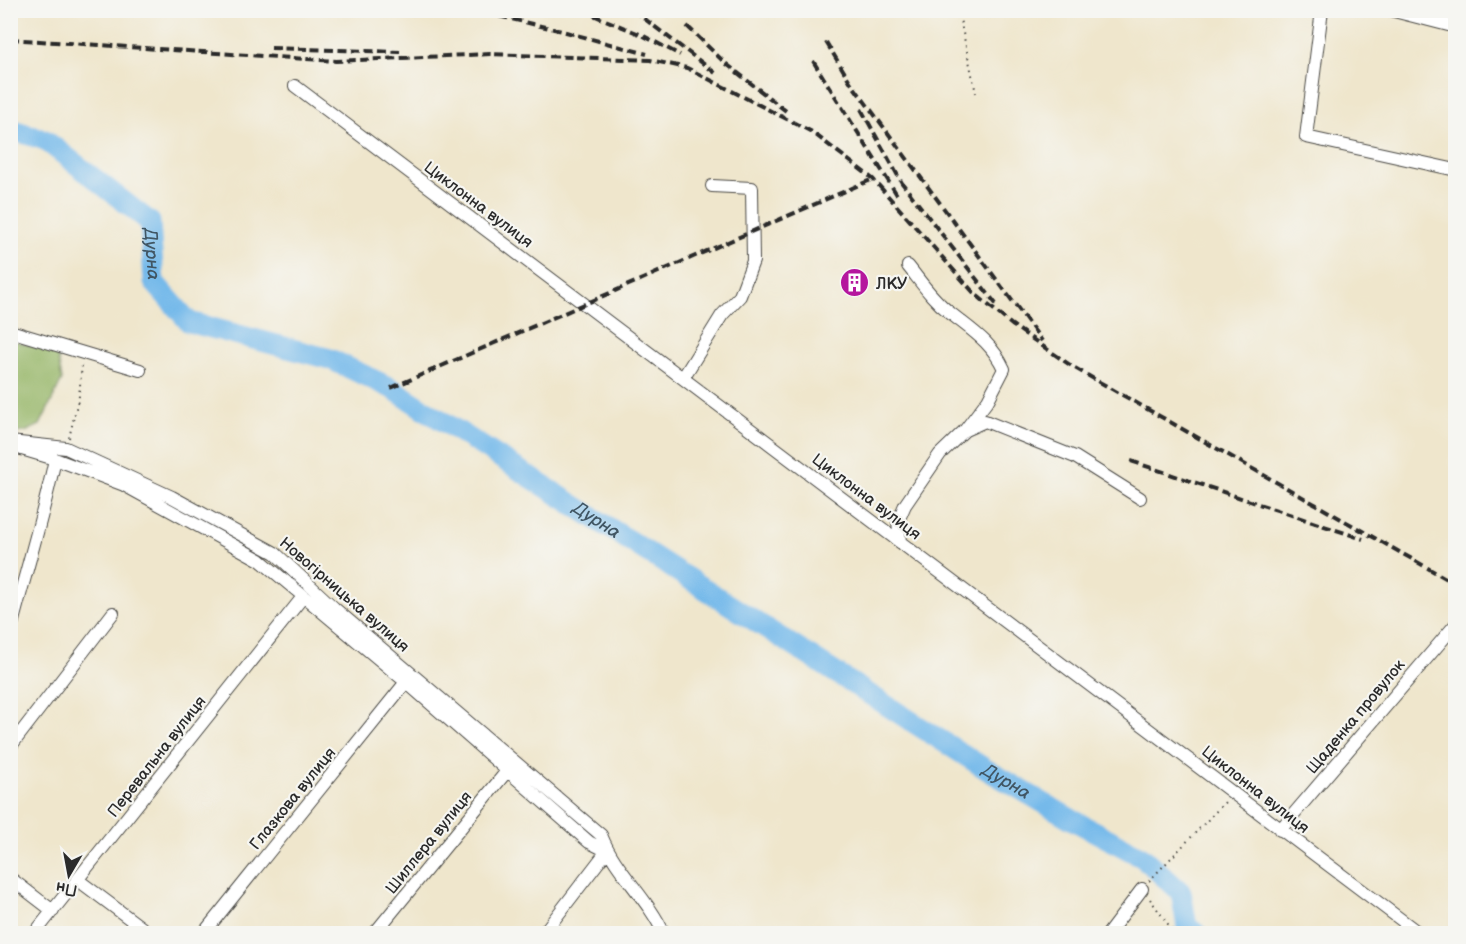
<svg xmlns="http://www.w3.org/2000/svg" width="1466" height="944" font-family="'Balsamiq Sans',sans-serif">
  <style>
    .forest { fill: #96b668; stroke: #60704a; stroke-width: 1.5 }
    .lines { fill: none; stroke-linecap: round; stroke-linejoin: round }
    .river { stroke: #74b9ea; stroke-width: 21 }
    .minor-casing { stroke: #484743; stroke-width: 14 }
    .path { stroke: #484743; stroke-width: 2; stroke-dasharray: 1.5 4.5; stroke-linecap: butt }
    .minor { stroke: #fff; stroke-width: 12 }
    .rail { stroke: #2b2b2b; stroke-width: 4; stroke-dasharray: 9 4.5; stroke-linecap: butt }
    .labels { text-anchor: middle; stroke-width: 4.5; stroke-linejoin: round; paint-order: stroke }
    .street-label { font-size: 16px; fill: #2b2b2b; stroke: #f6f6f2 }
    .poi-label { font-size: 16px; font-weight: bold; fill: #2b2b2b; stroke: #f6f6f2; text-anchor: start }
    .water-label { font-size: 18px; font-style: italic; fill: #415664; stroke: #f6f6f2 }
  </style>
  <rect width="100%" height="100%" fill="#f6f6f2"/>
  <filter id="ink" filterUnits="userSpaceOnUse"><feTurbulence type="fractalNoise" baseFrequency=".0167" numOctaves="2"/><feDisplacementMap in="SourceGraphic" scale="12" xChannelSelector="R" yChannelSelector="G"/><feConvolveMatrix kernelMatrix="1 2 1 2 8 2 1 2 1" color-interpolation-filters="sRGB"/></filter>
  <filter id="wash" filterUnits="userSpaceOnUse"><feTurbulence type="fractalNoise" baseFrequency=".008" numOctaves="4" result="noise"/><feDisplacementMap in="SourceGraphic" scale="24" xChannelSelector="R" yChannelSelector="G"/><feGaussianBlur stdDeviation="1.35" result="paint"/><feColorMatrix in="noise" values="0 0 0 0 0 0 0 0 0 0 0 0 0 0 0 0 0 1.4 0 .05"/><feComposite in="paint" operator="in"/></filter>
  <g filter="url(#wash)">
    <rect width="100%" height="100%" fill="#efe6cc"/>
    <path class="forest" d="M11 340 57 353 62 380 40 425 25 432 11 433Z"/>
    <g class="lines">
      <path class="river" id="s1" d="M10 129 45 140 150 222 154 282 189 322 330 359 391 388 989 771 1071 819 1142 857 1181 892 1187 927 1198 934"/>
    </g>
  </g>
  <g filter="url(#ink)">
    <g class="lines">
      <defs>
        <path id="minor" d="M1322 10 1306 137 1456 170
          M1390 10 1456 27
          M295 86 1420 934
          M908 266C921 282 932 299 949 312 971 330 991 341 1004 369L988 400 966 429
          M10 331 140 370
          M683 378 722 315 740 296 753 261 752 188 712 186
          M10 442 66 448 172 497 275 553 334 608 601 835C615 871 648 898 664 934
          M15 447 55 459 124 485 260 560 406 682 589 842 607 851 543 934
          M900 542 898 521 905 505 940 454 965 430 985 421 1075 457 1140 498
          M10 632C25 574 43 517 55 459
          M10 747 113 613
          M1280 830 1456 624
          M10 878 53 911
          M78 880 150 934
          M34 934 302 598
          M203 934 406 682
          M374 934 507 771
          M1108 934 1142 889
          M1453 934 1456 930"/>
      </defs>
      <use href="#minor" class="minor-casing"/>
      <path class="path" d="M958 10 976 93
        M69 438 79 396 82 365
        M1149 881 1226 801
        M1150 899 1175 934"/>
      <use href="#minor" class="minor"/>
      <path class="rail" d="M473 10 562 31 647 54
        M581 10 642 35 680 55
        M633 10 718 75
        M687 26 724 62 786 111
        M10 39 336 61 490 54 650 60 687 68 812 132 873 179 974 293 1012 325 1073 367 1456 584
        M826 42 851 83 1042 341
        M271 48 400 52
        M813 61 899 198
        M861 109 902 183 996 304
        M391 388 873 179
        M1131 461 1363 539"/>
    </g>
  </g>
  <defs>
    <symbol id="building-disc" viewBox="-11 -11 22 22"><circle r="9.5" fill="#b5179e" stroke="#f6f6f2"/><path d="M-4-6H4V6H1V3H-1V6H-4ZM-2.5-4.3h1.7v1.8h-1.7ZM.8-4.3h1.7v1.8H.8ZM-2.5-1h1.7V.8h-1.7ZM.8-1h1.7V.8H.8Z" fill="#fff"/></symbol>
  </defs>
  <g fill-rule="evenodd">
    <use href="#building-disc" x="838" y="266" width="33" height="33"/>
  </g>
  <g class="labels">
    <g class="street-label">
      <text transform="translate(479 204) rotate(37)" y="6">Циклонна вулиця</text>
      <text transform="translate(867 496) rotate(37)" y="6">Циклонна вулиця</text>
      <text transform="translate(345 594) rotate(41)" y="6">Новогірницька вулиця</text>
      <text transform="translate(1355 716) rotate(-50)" y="6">Щаденка провулок</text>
      <text transform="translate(156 756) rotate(-52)" y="6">Перевальна вулиця</text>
      <text transform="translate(1256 789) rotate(38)" y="6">Циклонна вулиця</text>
      <text transform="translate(292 798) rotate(-51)" y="6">Глазкова вулиця</text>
      <text transform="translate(428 842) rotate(-51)" y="6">Шиллера вулиця</text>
    </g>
    <g class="poi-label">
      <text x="876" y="289">ЛКУ</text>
    </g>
    <g class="water-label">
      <text dy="6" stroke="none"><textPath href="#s1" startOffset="202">Дурна</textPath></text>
      <text dy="6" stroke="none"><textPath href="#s1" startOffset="741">Дурна</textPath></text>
      <text dy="6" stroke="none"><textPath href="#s1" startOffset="1227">Дурна</textPath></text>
    </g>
  </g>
  <rect width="1466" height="944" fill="none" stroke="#f6f6f2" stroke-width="36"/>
  <g transform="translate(69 875) rotate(190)" stroke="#f6f6f2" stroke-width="4.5" paint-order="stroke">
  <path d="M0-4.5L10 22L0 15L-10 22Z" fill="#2b2b2b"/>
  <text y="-9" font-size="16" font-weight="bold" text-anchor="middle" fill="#2b2b2b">Пн</text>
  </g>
</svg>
